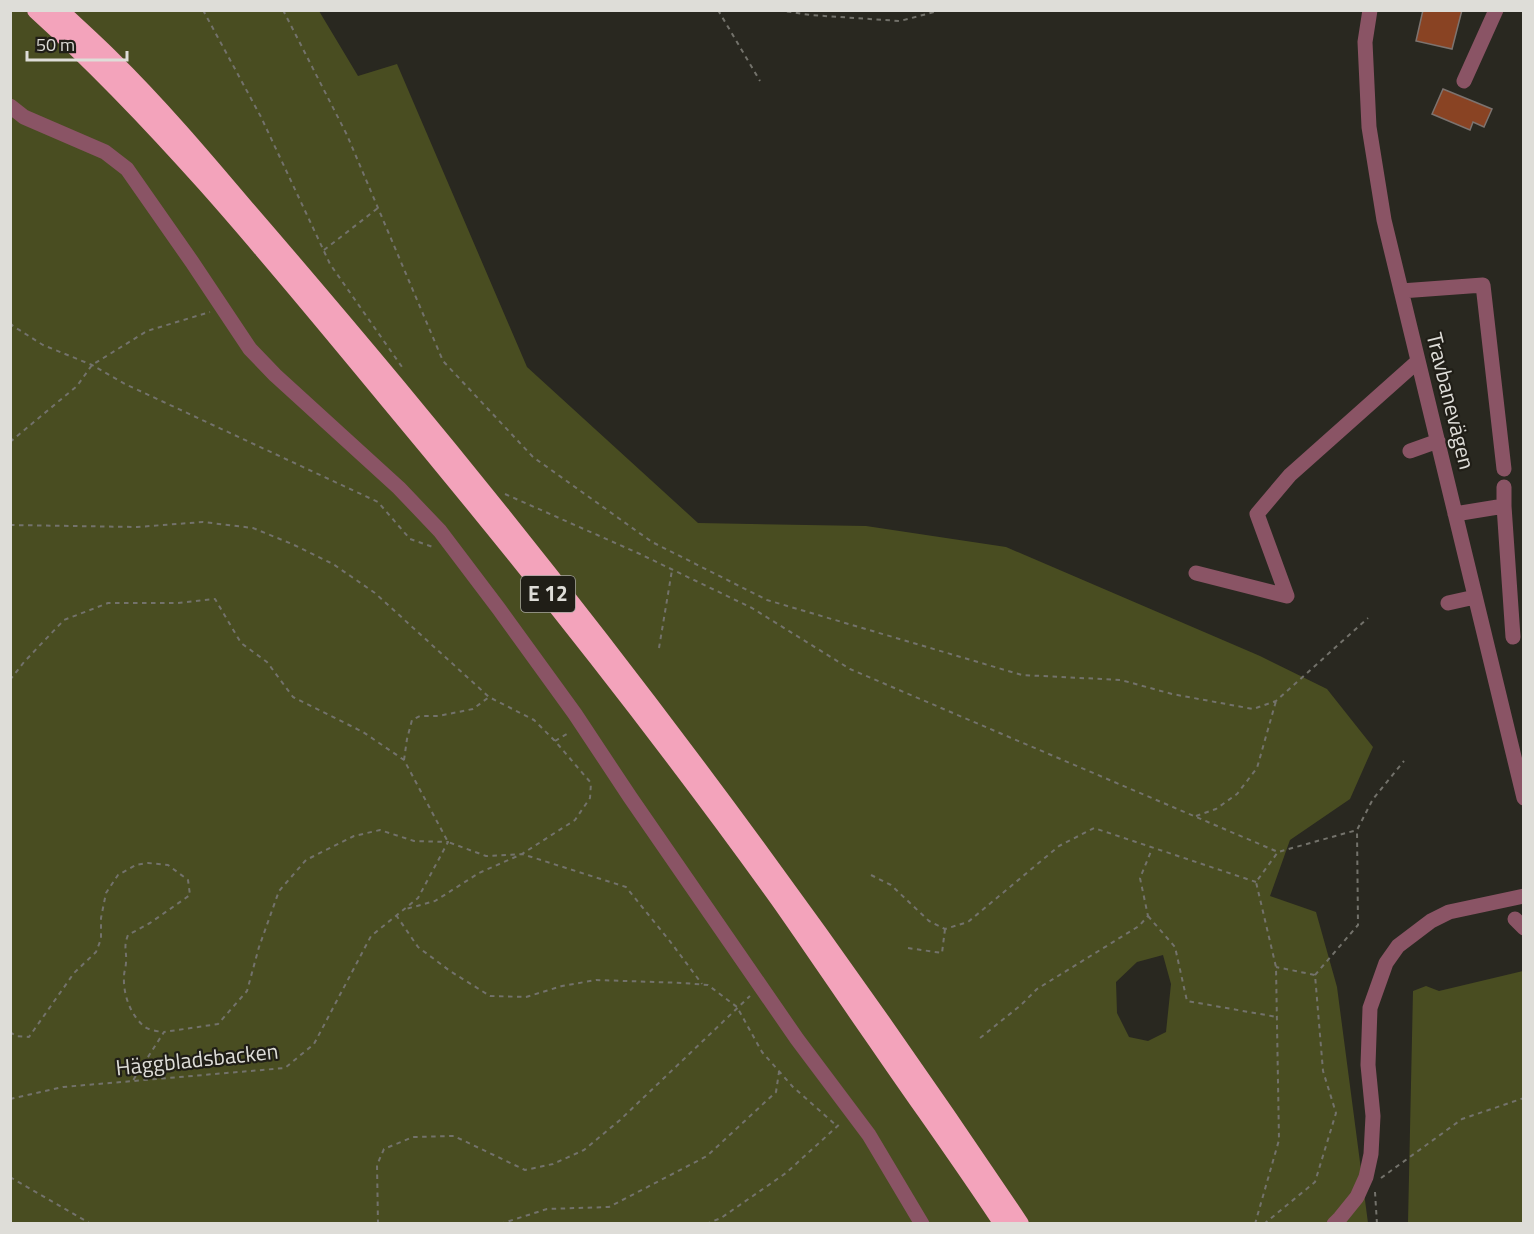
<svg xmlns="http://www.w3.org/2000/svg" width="1534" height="1234" font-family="'Titillium Web',sans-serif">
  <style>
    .green { fill: #494d21; fill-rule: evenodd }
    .building { fill: #894323; stroke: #7d736f; stroke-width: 1.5 }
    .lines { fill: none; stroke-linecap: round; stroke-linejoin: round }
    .path { stroke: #73726b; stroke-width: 2; stroke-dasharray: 4.5 4.5; stroke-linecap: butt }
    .minor { stroke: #8a5465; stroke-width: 15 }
    .highway { stroke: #f3a3bb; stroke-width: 18 }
    .labels { text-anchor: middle; stroke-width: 4.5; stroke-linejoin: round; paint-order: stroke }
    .shield { fill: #201e17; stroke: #a5a49e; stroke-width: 1.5 }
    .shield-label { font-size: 21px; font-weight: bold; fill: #deddd8 }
    .street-label { font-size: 22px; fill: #deddd8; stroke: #201e17 }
  </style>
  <rect width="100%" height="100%" fill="#292820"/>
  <path class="green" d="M10 11H319L358 76 397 64 527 367 698 523 866 526 1006 547 1260 656 1327 689 1373 747 1350 799 1290 840 1270 896 1316 912 1337 987 1368 1223H11ZM1163 955 1171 984 1166 1032 1148 1041 1129 1037 1117 1013 1116 982 1137 962Z
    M1523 971V1223H1408L1413 991 1426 986 1439 991Z"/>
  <path class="building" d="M1423 10H1462L1452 49 1416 41Z
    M1443 89 1492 109 1484 127 1473 122 1470 130 1432 114Z"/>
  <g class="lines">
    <path class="path" d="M203 10 261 117 330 264 402 367
      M283 10 347 135 443 361 533 457 652 542 767 600 1022 675 1121 680 1172 694 1253 709 1276 701 1368 618
      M718 10 760 81
      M778 10 810 15 900 21 942 10
      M324 250 378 208
      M10 323 13 326 43 345 92 365 125 384 378 502 410 539 433 547
      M10 442 77 386 92 365 147 331 210 312
      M505 494 640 554 752 608 850 669 1278 852
      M10 525 137 527 203 522 253 528 292 544 333 564 375 593 489 697 534 720 555 741 591 783 590 798 575 820 522 854 479 873 435 901 406 909
      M659 648 672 570
      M10 680 24 662 64 620 108 603H178L215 599 241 643 267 662 293 697 363 732 404 760 448 842 486 856 522 854 626 887 669 940 702 984
      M555 741 570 732
      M404 760 407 739 412 720 420 716H438L473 709 489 697
      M1196 816 1216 809 1237 794 1257 768 1276 701
      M871 875 891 885 929 921 945 929 968 922 1059 846 1094 828 1256 882
      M396 915 418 947 450 971 490 996 526 997 562 986 596 980 684 983 708 985 737 1007 762 1052 793 1087 837 1126
      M1148 916 1175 947 1187 1001 1277 1017
      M908 948 942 953 945 929
      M1315 975 1358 925 1357 830 1373 799 1404 761
      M10 1032 16 1036 29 1037 74 973 96 952 101 939V918L106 893 118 875 136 865 148 863 168 865 188 880 190 895 150 923 128 935C123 948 127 951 126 962 126 967 124 972 124 976 123 994 130 1015 145 1027 149 1030 157 1031 162 1032
      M980 1038 1021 1005 1037 989 1139 926 1148 916 1140 878 1152 849
      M10 1099 63 1087 285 1068 314 1044 371 936 418 898 448 842 414 841 380 830 354 836 306 860 279 891 259 947 247 991 218 1024 164 1032 132 1082
      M10 1177 91 1224
      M1381 1178 1462 1119 1524 1098
      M1375 1192 1377 1224
      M378 1224 377 1165 384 1149 413 1137 454 1136 525 1170 553 1164 584 1150 620 1120 750 996
      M500 1224 547 1209 609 1207 707 1156 776 1092 779 1072
      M706 1224 721 1218 786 1173 842 1122
      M1255 1224 1279 1140 1276 967 1256 882 1278 852 1357 830
      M1264 1224 1315 1182 1336 1113 1323 1071 1315 975 1276 967"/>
    <path class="minor" d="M1370 10 1365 42 1369 127 1384 220 1524 798
      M1464 81 1496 10
      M10 106 24 117 105 152 127 169 192 262 250 349 275 375 399 488 440 531 499 609 575 714 630 797 797 1039 869 1135 922 1224
      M1401 291 1483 285 1504 469
      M1410 451 1438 441
      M1504 506 1513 637
      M1455 514 1504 506V487
      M1196 573 1287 596 1257 514 1290 475 1418 361
      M1448 603 1475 597
      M1515 919 1524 928
      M1334 1224 1340 1218 1357 1197 1366 1177 1371 1154 1373 1116 1368 1065 1370 1008 1386 963 1398 946 1431 921 1449 912 1524 896"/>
    <path class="highway" d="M36 10C166 128 276 264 387 398 524 562 657 729 781 902 814 949 846 997 879 1044 920 1104 963 1163 1003 1224
      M59 10C76 26 94 42 110 58 158 105 202 157 246 209 297 268 347 327 397 387 619 654 826 934 1020 1224"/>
  </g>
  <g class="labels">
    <rect class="shield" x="521" y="576" width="54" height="36" rx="4.5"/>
    <g class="shield-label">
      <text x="548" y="601">E 12</text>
    </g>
    <g class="street-label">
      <text transform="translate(1451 401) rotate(76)" y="8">Travbanevägen</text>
      <text transform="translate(197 1059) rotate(-6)" y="8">Häggbladsbacken</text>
    </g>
  </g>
  <rect width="1534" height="1234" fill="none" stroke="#deddd8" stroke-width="24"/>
  <path d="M27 51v9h100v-9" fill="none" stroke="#deddd8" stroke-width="3"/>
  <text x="36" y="51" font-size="18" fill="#deddd8" stroke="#201e17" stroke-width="4.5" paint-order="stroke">50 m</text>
</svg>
